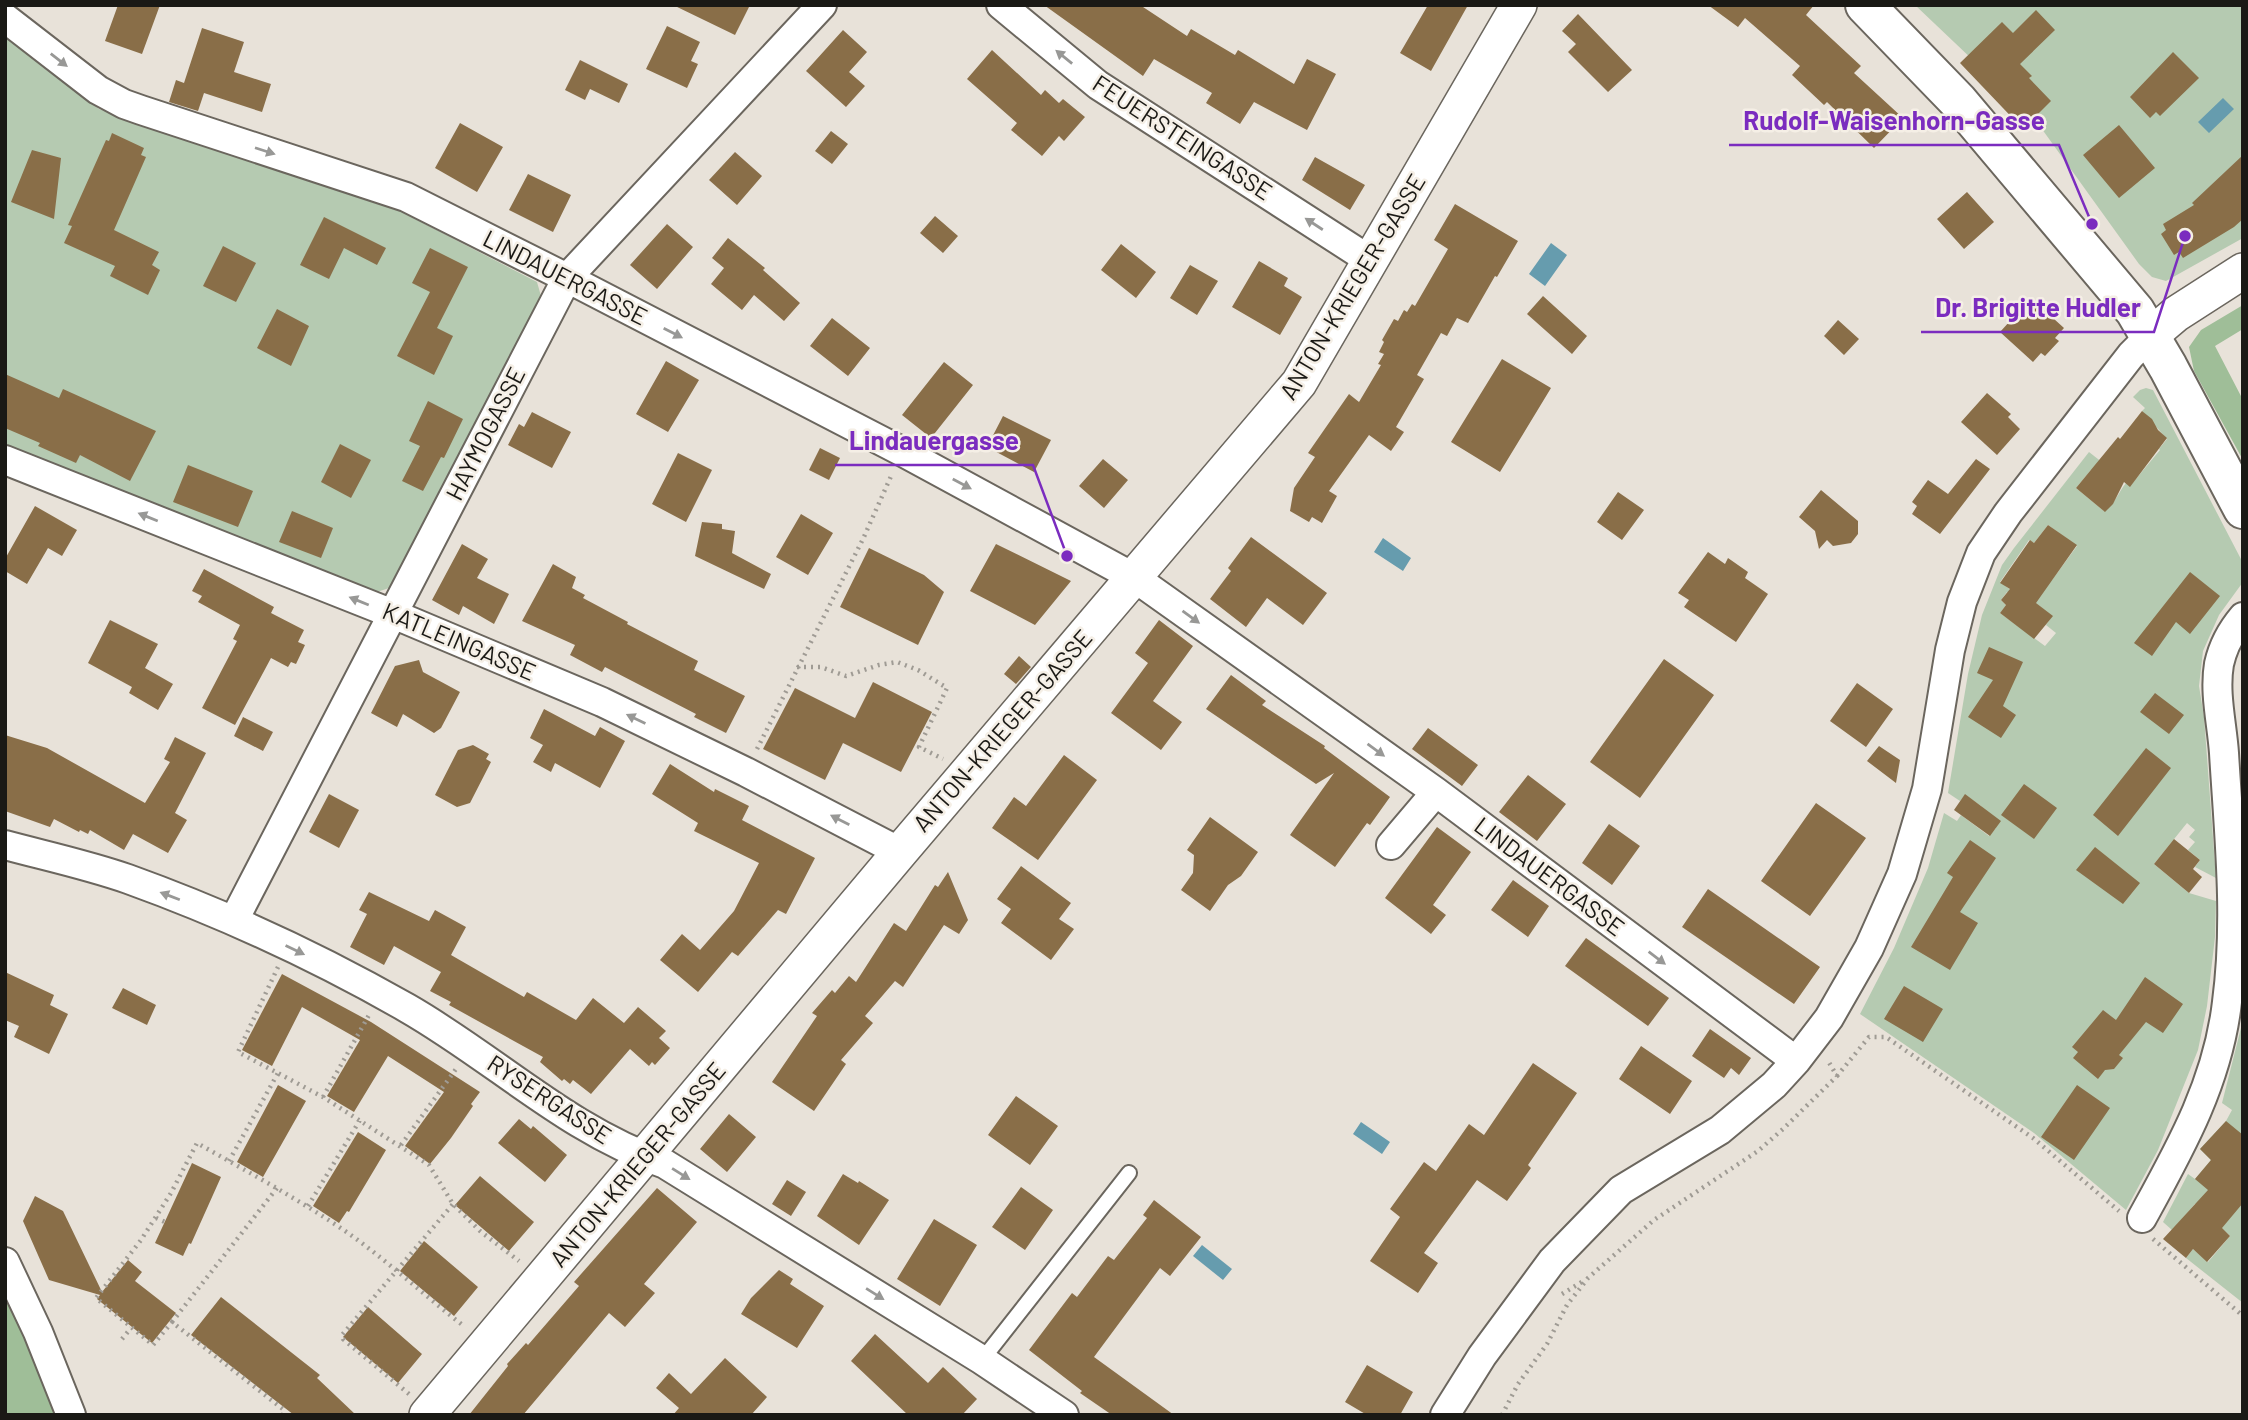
<svg xmlns="http://www.w3.org/2000/svg" width="2248" height="1420" font-family="Barlow,sans-serif">
  <style>
    .green { fill: #b5cab1; fill-rule: evenodd }
    .forest { fill: #9fbe98 }
    .water { fill: #669cae }
    .building { fill: #896e48 }
    .lines { fill: none; stroke-linecap: round; stroke-linejoin: round }
    .service-casing { stroke: #6b665e; stroke-width: 18 }
    .minor-casing { stroke: #6b665e; stroke-width: 32 }
    .tertiary-casing { stroke: #6b665e; stroke-width: 38 }
    .secondary-casing { stroke: #6b665e; stroke-width: 42 }
    .path { stroke: #9f9b94; stroke-width: 4.5; stroke-dasharray: 2 5; stroke-linecap: butt }
    .service { stroke: #fff; stroke-width: 14 }
    .minor { stroke: #fff; stroke-width: 28 }
    .tertiary { stroke: #fff; stroke-width: 35 }
    .secondary { stroke: #fff; stroke-width: 38 }
    .oneway { fill: #989896 }
    .labels { text-anchor: middle; stroke-width: 5; stroke-linejoin: round; paint-order: stroke }
    .street-label { font-size: 24px; fill: #1a1915; stroke: #f5efe6 }
    .leader { fill: none; stroke: #7b2cbf; stroke-width: 2.5 }
    .callout-dot { fill: #7b2cbf; stroke: #f5efe6; stroke-width: 2.5 }
    .callout-label { font-size: 26px; text-anchor: middle; font-weight: bold; fill: #7b2cbf; stroke: #f5efe6; stroke-width: 5; stroke-linejoin: round; paint-order: stroke }
  </style>
  <rect width="100%" height="100%" fill="#e8e2d9"/>
  <path class="green" d="M1915 5H2243V238L2166 281 2152 277 2139 264 2034 118Z
    M5 34 99 109 396 209 537 282 541 296 389 588 374 593 5 446Z
    M2146 388 2153 390 2243 563V582L2219 615 2203 651 2199 686 2204 717 2216 878 2195 867 2200 860 2188 850 2195 842 2189 837 2195 830 2187 823 2154 864 2189 893 2216 901 2215 937 2207 1006 2198 1050 2158 1150 2126 1210 2034 1133 1860 1014 1894 948 1928 868 1944 813 1957 821 1961 815 1989 836 1996 828 1981 806 1965 795 1960 801 1948 793 1968 674 1982 615 2002 565 2014 548 2089 452 2103 463 2091 470 2076 488 2104 511C2115 504 2118 493 2126 483L2130 486 2160 450 2159 449 2167 439 2142 411 2145 408 2133 397 2140 390ZM2048 525 2077 546 2052 580 2023 593 2052 616 2046 625 2056 633 2045 646 2000 613 2006 605 2001 600 2007 592 2015 593 2000 582 2029 540 2034 543Z
    M2243 1020V1303L2186 1258 2193 1249 2208 1262 2230 1236 2195 1204 2172 1230 2163 1222 2188 1174 2195 1179 2211 1160 2200 1149 2226 1121 2232 1110 2222 1103Z"/>
  <path class="forest" d="M2243 305V329L2215 346 2243 400V460L2194 371 2189 347 2201 330Z
    M5 1294 27 1335 58 1415H5Z"/>
  <path class="water" d="M2223 98 2234 109 2209 133 2198 122Z
    M1551 243 1567 255 1545 286 1529 274Z
    M1383 538 1411 558 1403 571 1374 552Z
    M1361 1122 1390 1142 1382 1154 1353 1134Z
    M1202 1245 1232 1269 1223 1280 1193 1256Z"/>
  <path class="building" d="M118 5H160L142 54 105 41Z
    M673 5H750L735 35Z
    M1044 5H1140L1187 36 1191 29 1235 55 1238 50 1294 84 1307 59 1336 74 1307 130 1254 102 1240 124 1206 103 1212 93 1154 59 1143 76Z
    M1428 5H1468L1431 71 1400 53Z
    M1708 5H1814L1806 15 1861 66 1854 73 1903 118 1874 148 1827 102 1824 105 1792 75 1800 66 1745 18 1738 27Z
    M2036 10 2055 30 2020 64 2032 76 2029 78 2051 101 2023 129 1960 63 2002 22 2013 33Z
    M1578 14 1632 70 1608 92 1568 52 1576 44 1562 31Z
    M667 26 700 42 691 61 698 64 687 88 646 69Z
    M202 28 244 42 234 72 271 84 262 112 204 93 198 111 169 102 176 80 184 83Z
    M843 30 867 52 849 72 865 86 846 107 806 71Z
    M992 50 1041 95 1045 90 1059 103 1063 99 1085 117 1064 141 1059 136 1042 156 1011 130 1017 123 967 79Z
    M2173 52 2199 78 2160 116 2156 112 2150 118 2130 97Z
    M580 60 628 84 619 103 590 89 585 100 565 90Z
    M460 123 503 147 477 192 435 168Z
    M2119 125 2155 168 2119 198 2083 155Z
    M831 131 848 144 832 164 815 151Z
    M112 133 144 148 141 155 146 157 114 230 159 252 152 265 160 270 148 295 110 276 115 266 64 243 72 226 68 225 106 140 109 141Z
    M32 150 61 158 54 219 11 202Z
    M735 152 762 176 737 205 709 180Z
    M2243 155V219L2234 227 2183 258 2179 252 2174 255 2161 234 2166 230 2163 224 2194 205 2192 203Z
    M1315 157 1365 185 1350 210 1302 180Z
    M528 174 571 195 553 232 509 210Z
    M1967 192 1994 222 1964 249 1937 219Z
    M1455 204 1518 241 1497 277 1495 276 1468 323 1457 318 1447 336 1441 333 1417 375 1424 379 1396 427 1404 432 1391 451 1369 435 1329 491 1337 496 1322 523 1312 517 1309 522 1290 511 1294 488 1315 457 1308 453 1349 394 1359 402 1381 365 1378 364 1384 354 1379 352 1384 342 1382 340 1394 319 1398 321 1404 310 1407 312 1412 304 1415 306 1448 249 1434 240Z
    M935 216 958 236 943 253 920 233Z
    M324 217 386 248 377 265 344 248 329 279 300 265Z
    M667 224 693 247 657 289 630 265Z
    M728 238 765 268 763 270 800 303 784 321 754 295 742 310 711 284 724 268 712 258Z
    M1121 244 1156 272 1136 298 1101 270Z
    M223 246 256 263 236 302 203 286Z
    M430 248 468 267 437 328 453 336 434 375 397 356 430 292 412 283Z
    M1259 261 1288 278 1284 286 1302 297 1280 335 1232 307Z
    M1190 265 1218 281 1197 315 1170 298Z
    M1543 296 1587 336 1572 354 1527 314Z
    M2031 298 2064 328 2055 338 2059 341 2045 356 2041 353 2033 362 2000 332Z
    M277 309 309 326 291 366 257 348Z
    M832 318 870 348 848 376 810 346Z
    M1838 320 1859 339 1844 355 1824 336Z
    M1502 359 1551 388 1500 472 1451 442Z
    M666 361 699 380 668 432 636 414Z
    M944 362 973 385 931 438 902 415Z
    M5 374 59 398 63 389 156 431 130 481 80 455 76 463 38 446 40 443 5 428Z
    M1987 393 2011 414 2008 417 2020 429 1997 455 1961 422Z
    M428 401 463 419 444 458 441 457 423 491 402 481 420 446 409 441Z
    M2142 411 2152 419 2158 430 2167 438 2130 487 2124 482 2113 504 2105 512 2076 488 2118 437 2120 439Z
    M532 412 571 432 552 468 508 445 519 424 524 427Z
    M1003 416 1051 440 1034 472 987 447Z
    M340 444 371 460 351 498 321 482Z
    M820 448 840 458 829 480 809 470Z
    M678 453 712 470 686 522 652 504Z
    M1103 459 1128 480 1104 508 1079 486Z
    M1976 459 1990 469 1940 534 1912 514 1917 506 1912 502 1928 480 1948 494Z
    M188 465 253 491 238 527 173 502Z
    M1821 490 1858 521V534L1851 543 1833 546 1827 540 1819 549 1815 531 1799 517Z
    M1618 492 1644 510 1622 540 1597 522Z
    M35 506 77 530 62 556 48 548 27 584 5 571V559Z
    M292 511 333 528 321 558 279 542Z
    M801 514 833 533 808 575 776 557Z
    M702 522 722 524V529L735 531 732 553 771 574 764 589 695 556Z
    M2048 525 2077 545 2036 603 2053 616 2034 639 2000 613 2006 605 2001 600 2010 589 2000 583 2030 540 2034 543Z
    M1251 537 1327 593 1303 625 1267 598 1246 627 1210 599 1231 571 1228 568Z
    M462 544 488 559 477 578 509 594 494 624 463 606 459 615 432 600Z
    M996 544 1071 581 1035 625 970 591Z
    M869 548 924 575 944 592 918 645 840 607Z
    M1708 552 1725 564 1728 558 1748 572 1745 578 1768 594 1736 642 1684 607 1689 600 1678 593Z
    M553 564 576 577 572 588 585 595 583 598 628 622 627 624 698 661 694 670 745 696 726 733 694 717 696 714 605 667 602 672 570 655 575 645 522 621Z
    M204 569 274 607 271 613 304 630 298 642 305 645 296 664 291 662 288 667 271 658 235 725 202 708 237 641 233 639 240 625 198 602 202 596 192 591Z
    M2190 572 2220 596 2190 634 2176 622 2152 656 2134 643Z
    M110 620 158 644 145 668 173 684 158 710 129 693 132 687 88 663Z
    M1159 620 1193 646 1153 701 1182 722 1161 750 1111 713 1148 663 1135 653Z
    M1989 647 2023 662 2003 706 2016 715 2001 738 1968 717 1993 680 1977 673Z
    M1019 656 1031 667 1016 684 1004 674Z
    M1664 659 1714 695 1640 798 1590 762Z
    M419 660 423 672 460 692 441 728 434 733 403 714 397 727 371 713 395 666Z
    M1231 675 1266 701 1262 705 1325 746 1324 748 1390 797 1370 825 1367 823 1335 867 1290 835 1334 773 1316 784 1206 709Z
    M873 682 932 712 901 772 843 743 825 780 763 749 795 688 855 718Z
    M1857 683 1893 709 1866 747 1830 721Z
    M2155 693 2184 715 2169 734 2140 712Z
    M544 709 595 736 600 727 625 741 600 788 555 763 551 772 533 762 543 745 530 738Z
    M243 717 273 732 263 751 234 736Z
    M1428 728 1478 765 1462 786 1412 749Z
    M5 735 47 748 145 803 170 762 164 759 175 737 206 753 175 813 187 820 168 853 133 834 124 850 90 830 88 834 80 830 79 832 54 819 50 827 5 811Z
    M473 745 489 754 486 759 491 762 470 803 457 807 435 795 458 750Z
    M1879 746 1900 760 1896 783 1867 761Z
    M2146 748 2171 768 2118 836 2093 815Z
    M1064 755 1097 780 1038 860 992 828 1014 797 1026 806Z
    M670 764 714 792 715 789 749 806 742 820 815 858 786 914 778 910 738 956 732 952 698 992 660 960 682 934 700 950 734 911 759 863 694 831 698 823 652 794Z
    M1528 775 1566 804 1537 841 1499 812Z
    M2024 784 2057 808 2034 839 2001 815Z
    M329 794 359 810 339 848 309 832Z
    M1965 794 2001 821 1990 836 1954 810Z
    M1816 803 1866 838 1810 916 1761 881Z
    M1210 817 1258 852 1241 876 1228 885 1210 911 1181 890 1193 873 1194 855 1187 850Z
    M1609 824 1640 846 1612 885 1582 863Z
    M1437 827 1471 852 1433 905 1446 915 1431 934 1385 898Z
    M2174 839 2200 860 2193 869 2202 877 2189 893 2154 864Z
    M1970 840 1996 858 1960 912 1978 923 1950 970 1911 947 1953 877 1947 873Z
    M2095 847 2140 883 2123 904 2076 870Z
    M1021 866 1071 903 1059 919 1074 929 1051 960 1001 923 1011 909 997 899Z
    M948 872 968 920 959 934 944 925 903 987 895 981 865 1016 873 1023 841 1060 846 1064 814 1111 772 1082 817 1016 812 1013 832 990 835 993 849 976 856 982 894 923 906 931 935 885 938 887Z
    M1513 880 1549 906 1528 937 1491 910Z
    M1708 889 1820 967 1794 1004 1682 927Z
    M369 892 429 921 435 910 466 927 451 955 524 997 527 992 576 1020 593 998 624 1023 638 1007 666 1031 659 1038 670 1048 655 1065 652 1062 649 1066 630 1049 591 1094 573 1080 570 1084 564 1079 562 1081 540 1062 543 1057 449 1005 451 1002 430 991 441 972 394 946 384 965 350 947 367 914 359 910Z
    M1586 938 1669 998 1648 1026 1565 966Z
    M5 972 54 995 50 1005 68 1014 49 1054 14 1037 19 1026 5 1020Z
    M282 974 371 1022 480 1092 471 1104 473 1106 451 1138 430 1164 405 1146 444 1092 388 1056 354 1112 327 1096 360 1040 302 1007 272 1066 242 1050Z
    M2145 977 2183 1004 2163 1033 2146 1022 2119 1055 2123 1058 2114 1069 2105 1070 2098 1079 2073 1058 2078 1052 2072 1047 2103 1010 2116 1020Z
    M1904 986 1943 1009 1923 1042 1884 1019Z
    M123 988 156 1005 147 1025 112 1008Z
    M1710 1029 1751 1058 1739 1075 1731 1068 1724 1078 1692 1056Z
    M1641 1046 1692 1081 1670 1114 1619 1079Z
    M1533 1063 1577 1093 1528 1165 1531 1168 1507 1201 1477 1180 1424 1253 1438 1263 1418 1293 1370 1261 1400 1217 1390 1209 1424 1162 1436 1171 1469 1124 1484 1135Z
    M278 1085 306 1101 263 1177 237 1162Z
    M2077 1085 2110 1108 2074 1160 2041 1137Z
    M1016 1096 1058 1126 1030 1165 988 1135Z
    M729 1114 756 1137 727 1172 700 1149Z
    M519 1119 531 1129 533 1126 567 1155 545 1182 498 1143Z
    M2226 1121 2243 1135V1203L2222 1228 2230 1236 2207 1262 2193 1249 2186 1258 2163 1239 2208 1190 2195 1179 2211 1160 2200 1149Z
    M358 1132 386 1150 349 1212 347 1211 339 1223 313 1206Z
    M192 1163 221 1177 191 1244 189 1243 183 1256 155 1243Z
    M843 1174 858 1183 859 1181 889 1200 859 1245 817 1216Z
    M480 1176 534 1222 509 1251 455 1205Z
    M787 1180 806 1192 791 1216 772 1204Z
    M1021 1187 1053 1210 1025 1250 992 1227Z
    M657 1188 697 1222 644 1284 655 1293 625 1327 609 1313 523 1415H469L508 1366 507 1364 526 1343 528 1345 579 1286 574 1282Z
    M35 1196 63 1211 102 1292 128 1260 142 1272 135 1281 176 1313 152 1343 97 1299 100 1295 49 1280 23 1221Z
    M1154 1200 1201 1237 1170 1276 1160 1268 1094 1357 1174 1415H1112L1080 1393 1082 1391 1029 1350 1072 1293 1077 1297 1108 1256 1114 1260 1147 1218 1143 1215Z
    M934 1219 977 1245 940 1306 897 1279Z
    M424 1241 478 1287 454 1316 400 1271Z
    M779 1270 793 1279 790 1284 824 1306 797 1348 741 1314 751 1298Z
    M221 1297 320 1375 317 1378 356 1415H294L191 1335Z
    M368 1307 422 1354 398 1383 343 1337Z
    M875 1334 928 1383 943 1367 977 1399 962 1415H908L851 1361Z
    M725 1358 767 1397 751 1415H673L679 1408 656 1388 669 1373 691 1394Z
    M1367 1365 1413 1392 1400 1415H1367L1345 1402Z"/>
  <g class="lines">
    <defs>
      <path id="service" d="M982 1360 1129 1173"/>
      <path id="minor" d="M1001 5 1098 85 1371 261
        M5 18 98 90 124 104 141 110 406 197 567 278 903 452 1135 578 1436 792 1796 1061
        M5 460 393 614 602 702 746 772 900 852
        M5 845C46 856 88 865 128 879 225 914 318 957 407 1008 496 1059 567 1130 665 1164L982 1360 1064 1415
        M1391 845 1436 792
        M234 920 567 278 822 5
        M2142 1218C2180 1149 2218 1082 2227 1002 2238 919 2229 836 2224 753 2222 724 2214 693 2219 664 2223 646 2232 630 2243 617
        M5 1262 38 1332 71 1415
        M1445 1415 1482 1356 1552 1261 1621 1190 1720 1130 1774 1085 1796 1061 1829 1018 1869 948 1902 874 1927 789 1950 650 1962 602 1981 553 2008 513 2131 355 2150 336"/>
      <path id="tertiary" d="M2150 336 2176 314 2243 271
        M427 1415 900 852 1299 383 1519 5"/>
      <path id="secondary" d="M1865 5 1958 101 2135 311 2168 367 2243 509"/>
    </defs>
    <use href="#service" class="service-casing"/>
    <use href="#minor" class="minor-casing"/>
    <use href="#tertiary" class="tertiary-casing"/>
    <use href="#secondary" class="secondary-casing"/>
    <path class="path" d="M797 667H821L846 676 879 665 897 662 918 670 947 688 919 747 943 759
      M757 749 863 539 892 474
      M278 967 238 1052 323 1097 429 1165 453 1204 480 1231 519 1261
      M1837 1076 1869 1037H1886L2033 1138 2119 1211
      M323 1097 369 1015
      M401 1145 456 1069
      M229 1161 278 1073
      M308 1206 360 1120
      M156 1218 165 1222
      M2153 1239 2243 1316
      M1562 1294 1585 1280
      M172 1322 277 1188
      M122 1339 131 1328
      M409 1394 343 1339 342 1335 453 1204
      M283 1415 284 1410 172 1322 153 1345 96 1298 141 1240 171 1193 197 1143C248 1172 300 1200 348 1233 389 1262 425 1296 465 1327
      M1502 1415 1518 1384 1547 1344 1567 1305 1588 1278 1654 1220 1758 1151 1783 1129 1837 1076 1827 1059"/>
    <use href="#service" class="service"/>
    <use href="#minor" class="minor"/>
    <use href="#tertiary" class="tertiary"/>
    <use href="#secondary" class="secondary"/>
  </g>
  <defs><path id="oneway-solid" d="M-6-.8H1V-3.2L6.5 0L1 3.2V.8H-6Z" transform="scale(1.75)"/></defs>
  <g class="oneway">
    <use href="#oneway-solid" transform="translate(1064 57) rotate(-141)"/>
    <use href="#oneway-solid" transform="translate(59 60) rotate(38)"/>
    <use href="#oneway-solid" transform="translate(265 151) rotate(18)"/>
    <use href="#oneway-solid" transform="translate(1314 224) rotate(-147)"/>
    <use href="#oneway-solid" transform="translate(673 333) rotate(27)"/>
    <use href="#oneway-solid" transform="translate(962 484) rotate(28)"/>
    <use href="#oneway-solid" transform="translate(148 517) rotate(-158)"/>
    <use href="#oneway-solid" transform="translate(359 601) rotate(-158)"/>
    <use href="#oneway-solid" transform="translate(1191 617) rotate(36)"/>
    <use href="#oneway-solid" transform="translate(636 719) rotate(-154)"/>
    <use href="#oneway-solid" transform="translate(1376 750) rotate(36)"/>
    <use href="#oneway-solid" transform="translate(840 820) rotate(-153)"/>
    <use href="#oneway-solid" transform="translate(170 896) rotate(-159)"/>
    <use href="#oneway-solid" transform="translate(295 950) rotate(26)"/>
    <use href="#oneway-solid" transform="translate(1657 958) rotate(37)"/>
    <use href="#oneway-solid" transform="translate(681 1174) rotate(32)"/>
    <use href="#oneway-solid" transform="translate(875 1294) rotate(32)"/>
  </g>
  <g class="labels">
    <g class="street-label">
      <text transform="translate(1182 138) rotate(33)" y="8">FEUERSTEINGASSE</text>
      <text transform="translate(565 278) rotate(27)" y="8">LINDAUERGASSE</text>
      <text transform="translate(1353 287) rotate(-59)" y="8">ANTON-KRIEGER-GASSE</text>
      <text transform="translate(486 434) rotate(-63)" y="8">HAYMOGASSE</text>
      <text transform="translate(459 642) rotate(23)" y="8">KATLEINGASSE</text>
      <text transform="translate(1003 731) rotate(-49)" y="8">ANTON-KRIEGER-GASSE</text>
      <text transform="translate(1549 877) rotate(37)" y="8">LINDAUERGASSE</text>
      <text transform="translate(549 1100) rotate(33)" y="8">RYSERGASSE</text>
      <text transform="translate(638 1165) rotate(-50)" y="8">ANTON-KRIEGER-GASSE</text>
    </g>
  </g>
  <path class="leader" d="M2092 224L2059 145H1729M2185 236L2154 332H1921M1067 556L1033 465H835"/>
  <g class="callout-dot">
    <circle cx="2092" cy="224" r="7"/>
    <circle cx="2185" cy="236" r="7"/>
    <circle cx="1067" cy="556" r="7"/>
  </g>
  <g class="callout-label">
    <text x="1894" y="130">Rudolf-Waisenhorn-Gasse</text>
    <text x="2038" y="317">Dr. Brigitte Hudler</text>
    <text x="934" y="450">Lindauergasse</text>
  </g>
  <rect width="2248" height="1420" fill="none" stroke="#1a1915" stroke-width="14"/>
</svg>
